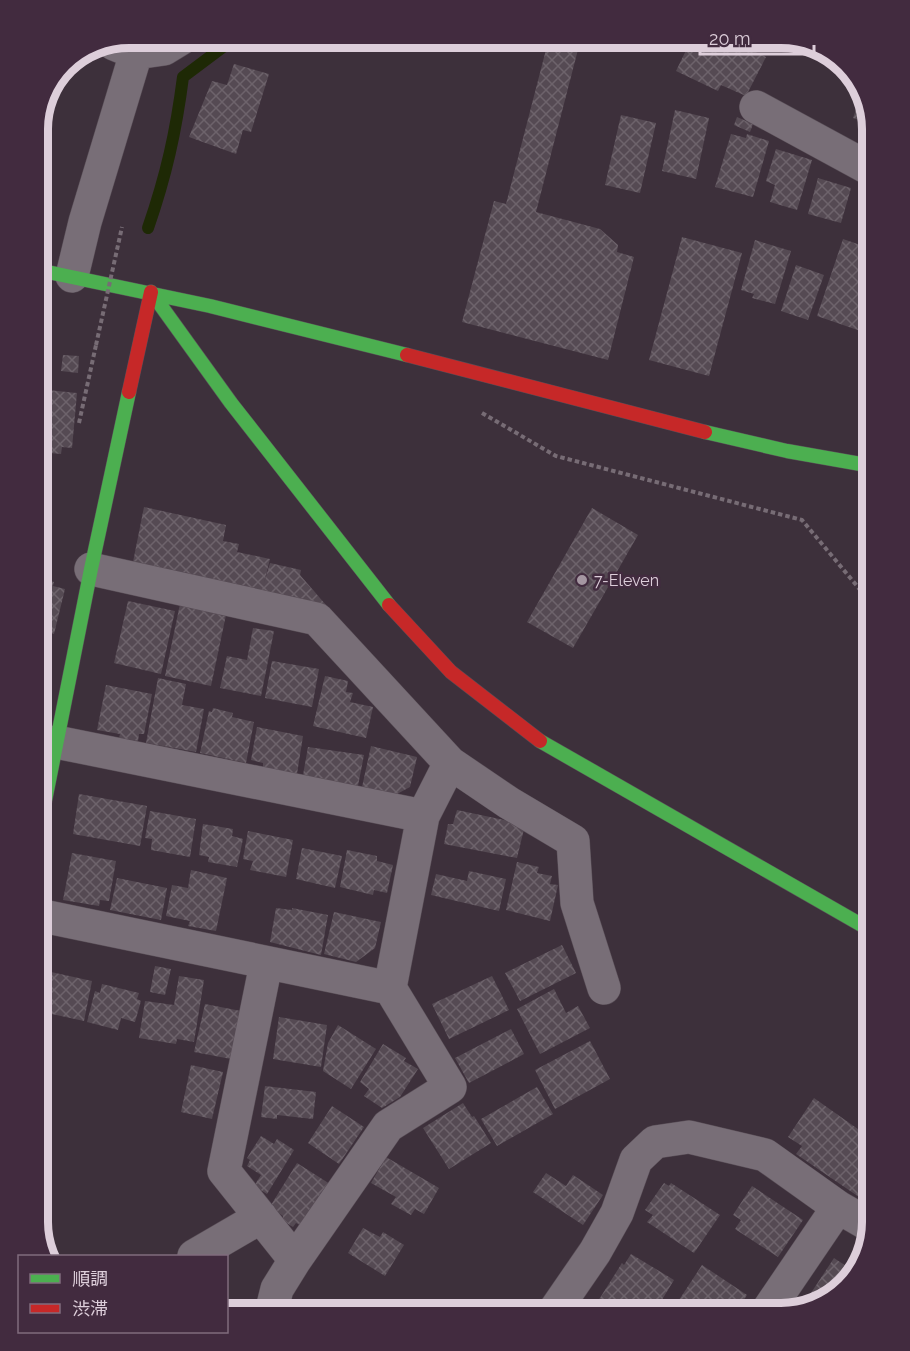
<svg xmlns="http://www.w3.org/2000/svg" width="910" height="1351" font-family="Raleway,'Noto Sans JP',sans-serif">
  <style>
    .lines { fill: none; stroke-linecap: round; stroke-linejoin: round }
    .stream { stroke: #1e2905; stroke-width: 12 }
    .building { fill: url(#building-cross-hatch) }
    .street-casing { stroke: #584d56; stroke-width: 34 }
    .fast-casing { stroke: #584d56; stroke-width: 15 }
    .jam-casing { stroke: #584d56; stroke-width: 15 }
    .path { stroke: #776c75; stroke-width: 4; stroke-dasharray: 4.5 3; stroke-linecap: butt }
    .street { stroke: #786e77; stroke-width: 33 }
    .fast { stroke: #4caf50; stroke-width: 14 }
    .jam { stroke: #c62828; stroke-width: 14 }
    .path-bridge { stroke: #776c75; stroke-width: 4; stroke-dasharray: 4.5 3; stroke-linecap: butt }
    .poi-dot { fill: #a597a2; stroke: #422b3f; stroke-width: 2 }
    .labels { text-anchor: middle; stroke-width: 5; stroke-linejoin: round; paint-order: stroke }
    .poi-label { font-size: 16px; fill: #ddceda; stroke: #422b3f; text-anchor: start }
    .rim { fill: none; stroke: #ddceda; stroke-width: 8 }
  </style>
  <defs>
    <pattern id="building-cross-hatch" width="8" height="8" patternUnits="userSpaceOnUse" patternTransform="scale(1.5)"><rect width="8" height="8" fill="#554a53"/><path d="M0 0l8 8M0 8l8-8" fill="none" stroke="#6d636b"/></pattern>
  </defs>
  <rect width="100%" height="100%" fill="#3d303b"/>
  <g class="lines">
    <path class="stream" d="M148 228C166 176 176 132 183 77L235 38"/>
  </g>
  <path class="building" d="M549 38H581L536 212 600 229 618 245 617 252 634 257 608 360 462 322 494 201 506 204Z
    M641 38H669L665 47Z
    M692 38H727L766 57 746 96 721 85 718 91 676 71Z
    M828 51 845 68 825 60Z
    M234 64 269 74 251 132 243 130 236 154 189 137 212 81 227 85Z
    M862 92 871 124 853 118Z
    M675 110 709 118 696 179 662 171Z
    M621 115 656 123 640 193 605 185Z
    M737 117 753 124 750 132 734 125Z
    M40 120 51 122 41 175H38V124Z
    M731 134 746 138 747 134 769 141 753 197 715 187Z
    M776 149 812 160 797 210 770 202 775 185 766 181Z
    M818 178 851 188 841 223 808 214Z
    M682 237 742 253 709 376 649 360Z
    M843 239 872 249V335L817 316Z
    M755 240 791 251 775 304 752 298 754 294 741 290Z
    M796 265 824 275 808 320 781 311Z
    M63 355 79 356 78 373 61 371Z
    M38 389 77 393 72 448 62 447 61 454 49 453V456L38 455Z
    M144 507 226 525 223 541 239 544 237 552 270 559 264 583 270 563 301 570 300 575 326 605 133 562Z
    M592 508 638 535 573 648 527 622Z
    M38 578 54 582 53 586 65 589 54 634 44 632 43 637 38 636Z
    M128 601 175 611 161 674 114 663Z
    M180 604 226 615 211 686 165 676Z
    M253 628 274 631 261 696 220 688 227 656 247 660Z
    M38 644 48 647 39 689H38Z
    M272 661 319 669 312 707 265 698Z
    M325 676 348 681 346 692 353 693 350 702 373 707 366 738 313 726Z
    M158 678 186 684 182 705 204 709 196 752 146 743Z
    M106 685 152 694 144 734H139L138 741 119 738 120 734 97 730Z
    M213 708 233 713 232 717 254 722 246 763 200 753 209 711 212 712Z
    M257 727 303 736 297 774 263 768V763L251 760Z
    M371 746 417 757 410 787 397 794 362 787Z
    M308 747 364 755 358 786 303 775Z
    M79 794 147 806 140 846 73 834Z
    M457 810 509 821 524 829 517 858 444 844 448 824H453Z
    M150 811 196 819 190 857 151 850 152 839 145 838Z
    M203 824 233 829 232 836 243 839 237 867 208 862 209 857 199 855Z
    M248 831 293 840 286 877 250 870 253 861 243 859Z
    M302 848 342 856 335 888 296 879Z
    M347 850 377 856V861L393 865 387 893 374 890 373 895 340 887Z
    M72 853 116 861 109 901 100 900 99 906 63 900Z
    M517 862 539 867 537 873 552 876 550 884 558 885 550 921 506 910Z
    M191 870 227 878 216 931 188 926 190 921 166 916 172 885 188 888Z
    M469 871 506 879 499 911 431 895 436 874 467 881Z
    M117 878 167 888 161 920 110 910Z
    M276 908 292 910V908L328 915 321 955 270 942Z
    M334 912 381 922 375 948 356 962 324 954Z
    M562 945 576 973 520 1001 505 973Z
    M155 966 171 969 165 995 150 992Z
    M42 970 92 981 84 1021 38 1011V991Z
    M179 976 204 980 194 1042 177 1039 176 1044 139 1038 145 1001 174 1005Z
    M492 976 509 1010 449 1039 432 1004Z
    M102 984 139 993 137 999 141 1001 135 1022 121 1018 118 1030 87 1022 95 991 100 993Z
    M554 989 566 1013 578 1006 590 1028 540 1054 517 1009Z
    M205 1004 241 1011 231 1059 194 1052Z
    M279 1017 327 1025 321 1067 273 1059Z
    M338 1025 376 1049 351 1089 323 1071 328 1043Z
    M511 1029 524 1054 469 1083 455 1058Z
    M590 1041 610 1079 555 1109 535 1070Z
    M383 1044 406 1058 404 1061 418 1069 400 1097 382 1108 364 1096 369 1089 360 1082Z
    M191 1065 223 1072 212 1119 181 1112Z
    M265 1086 316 1092 313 1119 277 1115V1119L261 1117Z
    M537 1087 553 1114 497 1146 481 1119Z
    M872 1090V1114L862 1109Z
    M814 1098 872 1139V1184L862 1199 796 1154 802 1146 788 1137Z
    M463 1103 472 1117 474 1116 491 1143 449 1169 423 1128Z
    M332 1106 364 1127 339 1164 308 1143Z
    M261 1136 274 1144 277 1139 294 1150 267 1194 254 1186 261 1175 247 1166 250 1160 247 1158Z
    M386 1157 439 1188 424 1214 415 1209 411 1215 391 1204 396 1197 371 1183Z
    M297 1163 330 1184 302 1226 296 1223 293 1227 282 1220 283 1216 276 1211 271 1205Z
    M546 1173 566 1186 573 1175 603 1195 583 1225 533 1192Z
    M664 1183 669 1186 671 1183 720 1215 694 1253 647 1222 653 1215 645 1210Z
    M752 1186 803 1220 778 1257 735 1229 741 1220 733 1215Z
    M363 1228 380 1237 383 1232 404 1245 385 1276 348 1253Z
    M631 1254 674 1280 654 1313H600L593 1309 622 1263 624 1265Z
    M834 1258 855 1272 826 1301 820 1303 809 1296Z
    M702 1265 747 1295 735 1313H694L677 1303Z"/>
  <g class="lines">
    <defs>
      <path id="street" d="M114 44 136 53 164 49 182 38
        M756 107 872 170
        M72 276 85 222 136 53
        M56 742 423 816
        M450 763 509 803 573 841 577 903 604 988
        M38 915 390 988 423 816 450 763 317 619 91 569
        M266 964 224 1171 295 1260 388 1126 450 1087 390 988
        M194 1256 261 1217
        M271 1313 277 1289 295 1260
        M553 1313 595 1252 617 1213 636 1160 655 1142 689 1137 765 1155 838 1207 871 1226
        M766 1313 838 1207"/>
      <path id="fast" d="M38 270 210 306 407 355
        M151 292 231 403 389 605
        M705 432 787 451 872 466
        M540 741 872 931
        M38 836 91 569 129 392"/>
      <path id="jam" d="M407 355 705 432
        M129 392 151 292
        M389 605 451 672 540 741"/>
    </defs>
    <use href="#street" class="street-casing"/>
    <use href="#fast" class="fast-casing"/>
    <use href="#jam" class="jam-casing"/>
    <path class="path" d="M482 413 556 456 802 520 872 604
      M79 423 96 345"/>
    <use href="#street" class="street"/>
    <use href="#fast" class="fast"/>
    <use href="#jam" class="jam"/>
    <path class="path-bridge" d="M96 345 122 227"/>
  </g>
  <circle class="poi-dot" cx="582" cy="580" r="6"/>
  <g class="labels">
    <g class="poi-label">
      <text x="594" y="586">7-Eleven</text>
    </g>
  </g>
  <path d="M0 0H910V1351H0ZM129 48H781A81 81 0 0 1 862 129V1222A81 81 0 0 1 781 1303H129A81 81 0 0 1 48 1222V129A81 81 0 0 1 129 48Z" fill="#422b3f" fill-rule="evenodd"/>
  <path class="rim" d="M129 48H781A81 81 0 0 1 862 129V1222A81 81 0 0 1 781 1303H129A81 81 0 0 1 48 1222V129A81 81 0 0 1 129 48Z"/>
  <rect x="18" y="1255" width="210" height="78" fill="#422b3f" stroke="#806c7d" stroke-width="1.5"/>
  <rect x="30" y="1274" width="30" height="9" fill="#4caf50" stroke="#806c7d" stroke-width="1.5"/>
  <text x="72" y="1285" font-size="18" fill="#ddceda">順調</text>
  <rect x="30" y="1304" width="30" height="9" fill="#c62828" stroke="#806c7d" stroke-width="1.5"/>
  <text x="72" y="1315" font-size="18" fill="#ddceda">渋滞</text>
  <path d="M700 45v9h114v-9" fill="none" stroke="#ddceda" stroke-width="3"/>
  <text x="709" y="45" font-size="18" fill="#ddceda" stroke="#422b3f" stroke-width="4.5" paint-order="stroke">20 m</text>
</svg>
